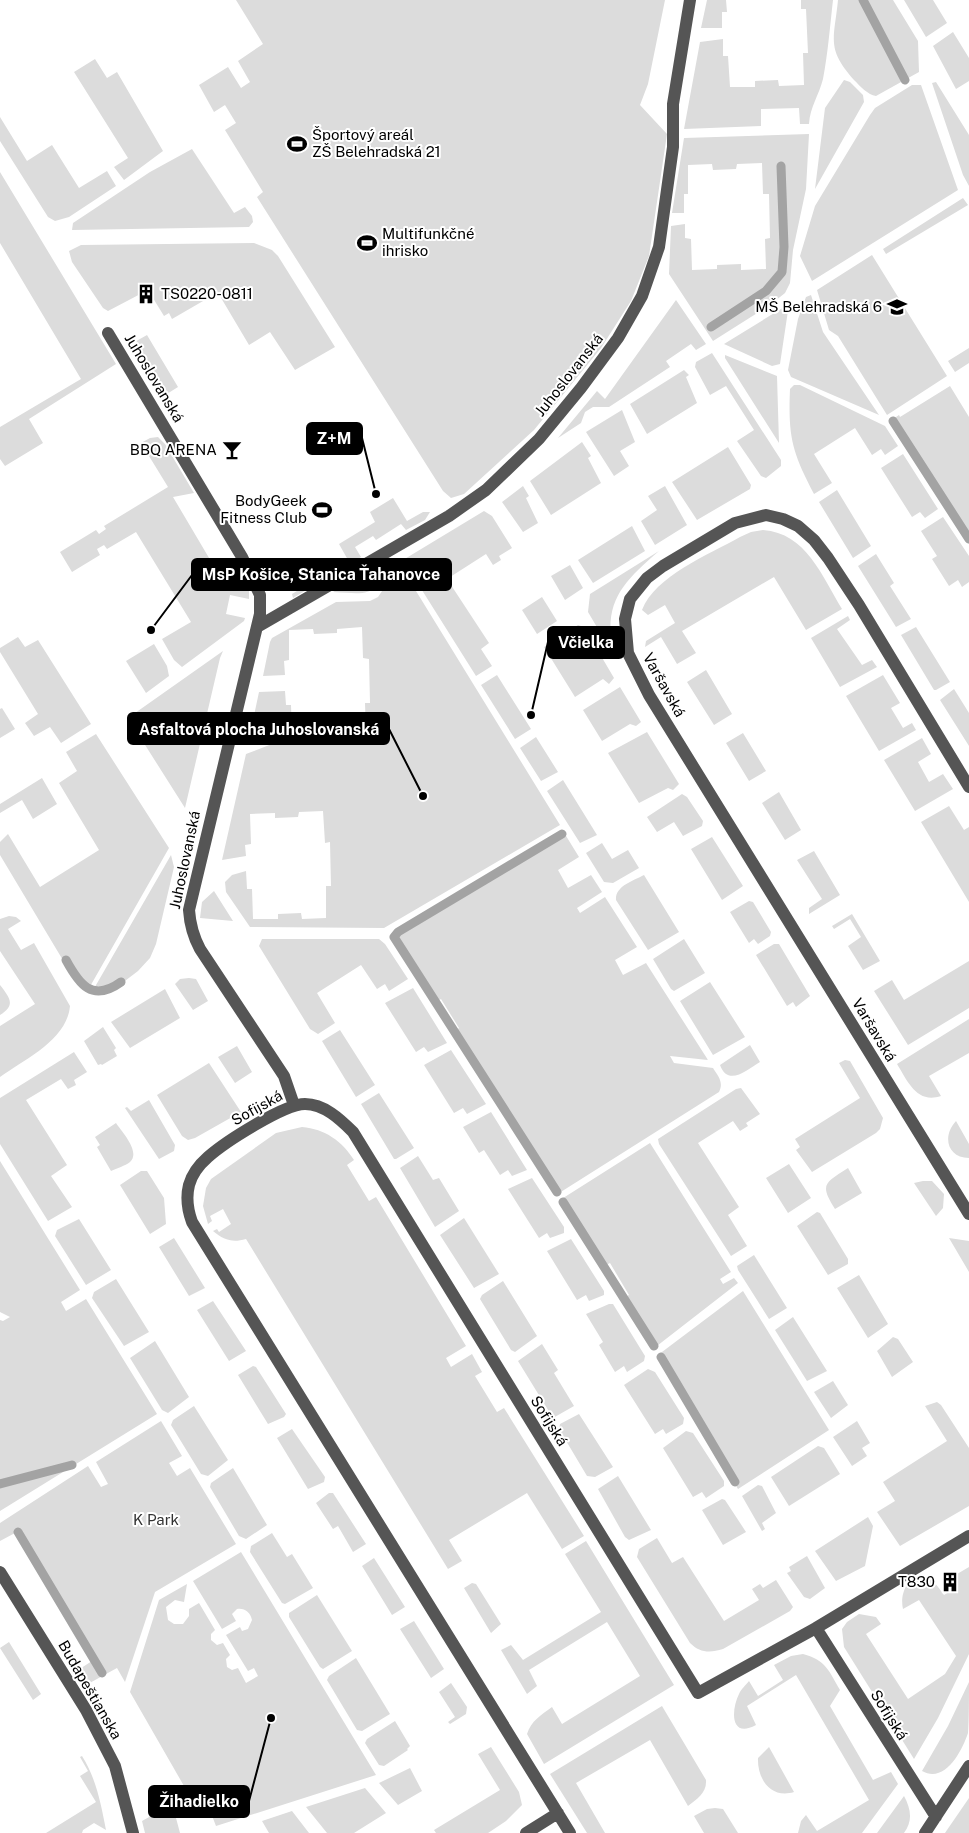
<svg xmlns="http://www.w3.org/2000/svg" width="969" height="1833" font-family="'Public Sans',sans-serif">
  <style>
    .green { fill: #dcdcdc }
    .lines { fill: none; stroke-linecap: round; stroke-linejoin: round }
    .stream { stroke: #a3a3a3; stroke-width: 9 }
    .minor { stroke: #555; stroke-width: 12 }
    .labels { text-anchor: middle; stroke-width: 4; stroke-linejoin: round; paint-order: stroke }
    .poi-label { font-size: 15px; fill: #000; stroke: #fff; text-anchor: end }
    .street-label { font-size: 15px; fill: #000; stroke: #fff }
    .park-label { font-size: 15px; fill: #333; stroke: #fff }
    .leader { fill: none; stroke: #000; stroke-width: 2 }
    .callout-dot { fill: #000; stroke: #fff; stroke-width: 2 }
    .callout { fill: #000; stroke: #000; stroke-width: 2 }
    .callout-label { font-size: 16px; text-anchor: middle; font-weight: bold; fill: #fff }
  </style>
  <rect width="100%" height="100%" fill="#fff"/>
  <path class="green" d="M236 0H665L648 84 640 105 667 134 649 256 631 301 601 348 534 430 464 494 451 498 443 491 257 197 263 192 225 130 236 123 225 105 214 112 199 85 228 67 241 88 250 82 238 61 263 44Z
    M707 0H726L727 12H722V28H701Z
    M801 0H833C830 26 828 53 823 79 819 95 810 107 809 124H800L799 108 761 109V126L684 129 700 42 723 39V56H728L730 87H755V81L778 80 779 86 804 85 803 53H808L806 9H801Z
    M838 0H893L918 41 919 72 876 96C868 95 860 86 854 80 826 48 834 40 838 0Z
    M904 0H933L947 23 926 37Z
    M953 32 969 58V81L956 89 933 46Z
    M95 59 107 78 117 72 163 151 124 180 114 167 128 158 74 72Z
    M844 80 850 82 863 95 864 102 815 189 825 108Z
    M936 82 969 135V186L963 175 932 83Z
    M912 85H921L958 190 812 281 800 256 815 206 870 115 875 108Z
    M0 117 27 161 52 145 79 188 107 171 116 186 69 217 55 221 48 217 0 141Z
    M809 134 806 189 793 250 790 283 785 293 770 305 713 341 669 274 671 226 685 224V238L691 239 692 270 717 269V265L741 264V270L766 269 765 239 770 238 769 194H763L762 163 737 164 736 169 713 170 712 164 688 165V194H684V213H672L684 138Z
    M192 149 234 213 245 207 252 216 253 222 249 227 72 230 73 223 150 172Z
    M0 172 116 364 29 419 43 443 5 466 0 459V427L81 379 0 243Z
    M963 198 968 205 886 254 883 249Z
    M254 243 272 250 278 256 335 347 295 370 270 332 249 345 214 286 206 290 210 297 172 319 169 313 164 316 148 290 108 311 103 308 72 262 69 251 81 245Z
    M872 255 947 376 887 415 838 336 829 330 817 290Z
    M811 295 823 332 879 415 791 377 788 370 798 319 806 297Z
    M676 300 706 344 696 350 691 344 666 361 670 367 609 407H593L585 412 581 423 558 438 597 391 605 399Z
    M789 304 780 364 772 366 724 344Z
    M147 335 178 387 162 397 131 344Z
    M969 348V363L955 372 948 361Z
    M712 353 781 460V466L766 478 761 476 737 441 754 430 726 386 710 395 695 367 696 362Z
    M725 355 777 376 779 443 725 358Z
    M684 370 689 375 686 377 697 403 647 434 630 404Z
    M794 385H800L885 426 898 446 885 455 881 449 872 455 855 428 814 454 832 483 814 494C792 452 788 437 790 389Z
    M950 386 969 417V544L890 421 899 415 900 417Z
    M622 410 635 442 620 451 629 466 614 476 586 432Z
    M158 437 165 444 194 493 173 497 228 590 249 589V599L230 595 226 614 245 618 244 621 182 667 174 660 162 639 191 622 136 532 107 549 104 545 97 549 100 555 72 572 60 552 96 530 99 534 106 529 104 526 168 487 141 443 150 438Z
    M582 442 591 456 588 458 601 483 551 515 530 481Z
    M728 447 751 485 750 489 697 520 672 482Z
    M903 454 938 509 925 518 920 512 912 517 881 468Z
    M523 486 529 496 526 498 538 523 523 532 502 502Z
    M665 486 687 525 655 545 641 521 657 510 648 496Z
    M837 490 871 546 853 558 819 502Z
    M393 498 407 521 423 512H430L425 520 406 530 401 524 376 540 373 536 355 547 361 557 293 598 292 594 348 560 339 544 375 522 370 512Z
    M484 511 492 516 512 548 499 556 501 560 493 565 486 554 447 579 489 643 481 649 492 666 476 676 403 560Z
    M943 517 969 556V582L962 587 958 580 949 586 932 559 937 556 921 531Z
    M632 526 645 551 593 583 578 560Z
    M763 530C806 533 822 576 842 609L806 630 774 577 682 631 696 653 677 664 661 637 645 647 646 641 675 623 665 605 648 615 642 610C655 576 708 555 740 537L751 532Z
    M659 551C621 584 602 603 614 656L588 612 590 594Z
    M876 554 894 583 890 586 911 619 896 627 858 566Z
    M394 558 396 560C370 595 377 595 333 592L388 560Z
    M400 565 560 825 384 928 250 927 226 892 225 882 232 875 246 871 247 889H252L253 919H278V914L301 913 302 919 326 918V886H331L330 842 325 843 323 811 299 812 298 817 275 818V813L250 814 251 844 245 845 246 856 222 860 246 754 272 744 271 726 252 725 259 692 285 691 286 705H291L292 736 317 735V730H340L341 735 366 734 365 703H370L369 659 363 658 362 627 337 629V633L314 634 313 629 289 630V660L284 661 285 675 263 676 270 642 272 638 336 602 370 601 378 597Z
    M570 565 583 588 565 600 551 576Z
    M542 597 557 621 537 634 522 610Z
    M848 616 850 620 837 629 862 665 872 660 877 667 840 687 811 638Z
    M578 625 584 627 614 678 609 684 603 679 575 697 544 647Z
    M916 627 950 682 936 690H934L901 635Z
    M18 637 25 647 38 640 91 724 61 743 50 727 34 736 25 723 38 714 0 652V648Z
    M154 644 167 666 169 676 146 693 126 661Z
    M223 651 220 658 185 808 128 718Z
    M706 670 732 714 714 725 687 682Z
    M497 675 531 729 515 739 481 685Z
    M883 675 900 703 891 708 903 728 912 723 916 730 879 751 846 696Z
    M620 687 641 722 636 726 630 724 602 741 583 710Z
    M954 689 969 713V746L940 700Z
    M2 708 15 729 0 738V709Z
    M647 732 679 784 673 790 668 788 639 803 608 753Z
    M743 733 766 771 749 781 726 743Z
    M96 734 169 848 88 990 76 982 0 855V842L8 834 40 887 99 850 59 783 77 771 66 752Z
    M536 737 558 772 541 781 520 748Z
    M922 738 931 754 918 762 929 782 943 774 953 789 915 811 884 760Z
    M42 778 57 804 33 819 22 800 0 813V804Z
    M563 780 597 835 580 843 547 791Z
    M779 792 801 830 785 840 762 803Z
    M682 794 687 797 703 821 702 826 683 836 674 822 657 832 647 817Z
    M949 806 964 830 969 827V902L921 822Z
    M563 831 579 857 558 870 568 888 591 875 602 892 577 908 580 913 605 897 637 947 615 960 623 975 646 963 708 1060 670 1056 674 1063 713 1068C718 1076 724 1082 719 1092L556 1195 453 1033 459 1028 441 999 434 1003 393 938 392 934Z
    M712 837 743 886 722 900 691 849Z
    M602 843 612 859 628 850 639 868 613 883 604 882 586 853Z
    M814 851 840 895 809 914V908L822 899 797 860Z
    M171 855 174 867 156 944 150 958 138 971 117 987 101 993 92 992Z
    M644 875 679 932 648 950 616 900C615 886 633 881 644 875Z
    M214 891 233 921 200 918 202 902Z
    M749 901 753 902 771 932 770 936 758 944 754 939 749 943 730 912Z
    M852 914 880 961 863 970 848 946 861 937 850 919 834 929 832 926Z
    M9 916 16 917 21 921 8 929 21 950 34 943 70 1006C67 1040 25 1059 0 1077V1026L35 1004 0 951V919Z
    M262 939H379L385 944 408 979 389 991 385 984 377 989 361 965 317 993 335 1023 318 1034 310 1029 259 946Z
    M684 939 705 973 674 991 671 989 653 959Z
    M774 944H779L810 996 796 1007 793 1002 787 1006 756 955Z
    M969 961V1008L908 1045 874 991 892 980 904 1000Z
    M189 978 196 979 208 1001 193 1010 175 984 180 979Z
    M710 982 745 1037 713 1055 680 1001Z
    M0 985C10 998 16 1005 0 1015Z
    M413 988 447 1043 428 1052 424 1047 416 1052 385 1003Z
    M165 989 180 1018 130 1048 111 1022Z
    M969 1019V1053L929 1076 941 1096C917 1104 908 1082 897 1064Z
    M103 1027 116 1048 114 1050 117 1056 102 1065 101 1064 98 1065 84 1041Z
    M340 1030 375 1085 356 1097 322 1041Z
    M750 1045 760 1062C747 1070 728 1087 720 1065Z
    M237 1046 252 1072 235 1083 218 1057Z
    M451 1050 486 1104 467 1114 463 1108 454 1113 424 1065Z
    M74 1052 87 1072 74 1080 76 1085 68 1089 61 1079 26 1100 67 1165 51 1176 72 1207 48 1221 0 1144V1098Z
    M845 1060 850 1061 883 1118 880 1129 876 1133 812 1172 796 1150 800 1147 795 1139 860 1098 839 1063Z
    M209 1063 241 1112 195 1138 188 1140 182 1136 157 1095Z
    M741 1088 760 1114 746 1123 748 1126 740 1131 733 1121 698 1143 739 1207 728 1215 747 1246 731 1256 659 1144 658 1139 736 1089Z
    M379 1093 414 1148 396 1159H394L361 1104Z
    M149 1100 175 1145 174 1151 159 1159 125 1108 127 1107 131 1111Z
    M491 1112 527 1170 512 1176 508 1170 500 1175 484 1150 479 1153 463 1127Z
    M956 1121 969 1144V1158C947 1158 942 1136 956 1121Z
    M116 1123C122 1132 141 1152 130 1162 125 1166 117 1168 111 1171L97 1147 100 1145 95 1137Z
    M302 1127C325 1129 342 1141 354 1160L347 1165 369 1201 376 1197 466 1346 446 1358 451 1367 472 1354 482 1372 475 1376 497 1412 504 1408 584 1536 562 1549 527 1493 449 1540 462 1561 448 1569 246 1239C232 1243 224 1240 213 1231L217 1229 219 1232 231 1224 223 1209 210 1216 212 1221 208 1224 203 1206 206 1188 211 1179 276 1133Z
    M650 1143 731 1272 720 1279 723 1284 734 1278 738 1283 653 1349 622 1299 629 1295 610 1263 602 1267 560 1200Z
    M418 1156 433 1180 439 1178 459 1211 435 1227 400 1168Z
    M0 1161 80 1290 61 1302 66 1311 86 1299 157 1414 0 1511V1320L3 1321 10 1317 0 1312Z
    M789 1164 811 1198 788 1213 766 1178Z
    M848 1168 862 1193 835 1209C819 1184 825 1183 848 1168Z
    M141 1171H147L164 1198 166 1224 150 1234 120 1185Z
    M532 1178 564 1227V1233L550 1238 547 1233 539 1238 508 1189Z
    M923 1181H932L944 1194 943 1208 936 1216 914 1183Z
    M817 1212 820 1213 848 1259V1264L828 1275 797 1226Z
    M464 1218 499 1274 474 1288 440 1235Z
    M79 1219 111 1270 86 1285 55 1236 57 1230Z
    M174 1238 205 1288 189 1296 159 1247Z
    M949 1238 969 1241V1272Z
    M571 1239 604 1291V1295L589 1301 586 1295 577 1300 547 1251Z
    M754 1255 787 1308 769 1319 738 1270 737 1266Z
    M859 1275 888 1324 868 1338 837 1288Z
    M116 1279 149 1332 124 1346 92 1298 94 1292Z
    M503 1281 537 1336 515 1352 511 1350 480 1299 482 1295Z
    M743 1291 829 1430 738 1489 658 1355Z
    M213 1301 246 1351 229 1361 197 1310Z
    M609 1304H613L645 1356 644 1361 627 1372 624 1366 615 1372 599 1345 603 1342 586 1314Z
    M793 1317 827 1371 807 1381 775 1330Z
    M893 1337 898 1339 913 1362 892 1377 877 1351Z
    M155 1341 189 1397 168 1413 162 1410 130 1358Z
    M542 1344 558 1370 554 1373 574 1406 553 1418 518 1361Z
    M253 1366 256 1367 286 1414 284 1417 268 1424 238 1375Z
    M648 1369 655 1372 684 1418 683 1424 666 1434 663 1429 655 1434 624 1385Z
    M833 1381 848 1405 831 1418 814 1392Z
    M937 1402 941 1405 969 1448V1506L900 1546 877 1512 895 1501 883 1482 947 1441 925 1406Z
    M194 1406 228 1460 208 1476 201 1474 171 1425 173 1420Z
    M579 1414 613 1467 595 1477 587 1476 559 1429 560 1424Z
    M161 1421 182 1456 169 1463 177 1476 190 1468 236 1544 155 1592 125 1682 117 1668 86 1685 84 1682 82 1683 75 1672 92 1661 15 1533 0 1541V1523L88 1466 101 1487 108 1484 96 1462Z
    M857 1421 870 1443 862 1448 867 1456 852 1466 833 1437Z
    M292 1429 325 1477 324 1482 308 1489 277 1438Z
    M686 1431 693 1433 724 1481V1486L706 1498 702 1492 693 1497 663 1448Z
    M818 1446 824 1448 840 1474 789 1506 771 1477Z
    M233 1468 267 1525 246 1539 239 1536 210 1487 211 1483Z
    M618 1476 651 1530 629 1540 625 1537 598 1489Z
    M758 1485 762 1486 776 1513 762 1523 765 1529 762 1531 742 1496Z
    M329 1493H333L366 1544 353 1552 338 1526 333 1529 316 1503Z
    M722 1499 725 1500 746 1532 723 1545 702 1510Z
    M868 1517 873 1526 865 1566 836 1581 815 1551Z
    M272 1533 287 1557 292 1554 313 1588 285 1604 282 1603 250 1552 251 1546Z
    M657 1538 672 1563 683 1557 724 1621 759 1600 752 1589 760 1584 763 1588 776 1580 793 1607 790 1611 723 1649C710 1653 700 1653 690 1643L637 1557 639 1549Z
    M586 1541 674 1685 544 1764 527 1734C531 1721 541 1715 552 1707L562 1724 640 1676 607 1622 529 1670 537 1686 527 1694 501 1650 511 1645 523 1660 601 1612 565 1554Z
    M241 1552 376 1775 216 1826 209 1808 176 1818 180 1833H145L142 1821 160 1811 156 1802 184 1786 130 1692 159 1600 187 1584 184 1602 175 1600 166 1607 168 1620 174 1624H183L189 1616V1609L199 1603 215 1630 211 1634V1640L217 1645 223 1643 230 1655 226 1659 227 1667 232 1670 238 1668 246 1683 258 1676 254 1668 248 1671 226 1635 240 1627 242 1631 248 1629 252 1620C250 1612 245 1608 237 1609L232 1614 236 1621 222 1629 193 1581Z
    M807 1556 825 1588 810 1599 804 1597 787 1573 791 1571 789 1567Z
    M374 1558 405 1607 392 1615 362 1566Z
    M969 1567V1654L938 1718 914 1759 844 1647 842 1629 847 1622 859 1614 876 1617 881 1624 866 1634 908 1699 945 1674 956 1656 919 1600 903 1609C899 1592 910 1569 931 1580 936 1583 940 1590 944 1595L957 1587 952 1577Z
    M472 1583 476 1584 501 1624 491 1633 464 1588Z
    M317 1595 352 1651 323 1669 320 1667 289 1617V1613Z
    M414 1621 444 1669 431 1678 400 1629Z
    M9 1642 41 1694 33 1700 0 1648Z
    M803 1654C826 1660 829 1671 840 1690L830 1706 873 1780 891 1772 898 1784 862 1833H798L801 1821 806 1815 817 1831 869 1800 796 1675 747 1706 756 1725C730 1739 731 1710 739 1694 741 1689 746 1685 749 1681L758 1696 783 1680 774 1665 791 1656Z
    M356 1658 390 1714 362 1731 357 1730 327 1680 329 1676Z
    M969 1682C969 1695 969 1721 968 1733 962 1751 945 1784 922 1771L948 1726Z
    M451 1683 467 1707 466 1714 450 1724 448 1722 455 1717 439 1692Z
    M662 1706 706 1780C707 1793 697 1799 688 1806L650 1740 576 1783 605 1833H587L550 1774Z
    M395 1721 410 1746 407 1749 408 1750 384 1766 379 1765 365 1743 367 1739Z
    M491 1747 519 1792 522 1805 506 1821 488 1833H436L434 1830 500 1790 478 1754Z
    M769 1747 794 1792C771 1799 757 1779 758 1758Z
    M82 1756C96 1778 101 1804 106 1830L94 1823 83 1830 82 1833H46L96 1802 80 1776 88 1771 80 1757Z
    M410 1768 422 1791 398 1805 379 1783Z
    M365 1788 386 1813 354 1833H327L306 1807Z
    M904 1796C911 1809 913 1821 904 1833H877Z
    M969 1798V1833H945L947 1830Z
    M715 1808 723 1809 738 1833H704L694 1816 707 1809Z
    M292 1811 309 1833H269L262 1821Z"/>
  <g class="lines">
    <path class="stream" d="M863 0 905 80
      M711 327 766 291 782 272 784 247 781 166
      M893 421 969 539
      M66 960C79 984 92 1003 121 982
      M557 1192 394 937 398 932 562 834
      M563 1202 654 1346
      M661 1357 735 1482
      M0 1484 72 1465
      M18 1532 102 1673"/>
    <path class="minor" d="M108 333 242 557 260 595V614L189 910C190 925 193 936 200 949L284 1076 294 1105
      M257 627 449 516 486 490 539 439 581 388 618 338 642 296 659 247 673 147V104L690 0
      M969 787 859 605 828 558 814 540 798 526 783 519 766 515 735 523 663 566 647 578 630 599 625 619 628 653 649 695 969 1214
      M0 1572 86 1710 115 1766 133 1833
      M816 1628 969 1536
      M526 1833 558 1813
      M570 1833 192 1222C188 1211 186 1197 189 1185 192 1174 200 1164 208 1157 225 1142 284 1104 305 1104 324 1104 340 1119 353 1132L698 1693 816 1628 936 1817
      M925 1833 969 1766"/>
  </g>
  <defs>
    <symbol id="stadium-bare" viewBox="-9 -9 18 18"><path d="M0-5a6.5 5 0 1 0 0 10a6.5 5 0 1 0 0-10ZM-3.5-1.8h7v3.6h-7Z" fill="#000" stroke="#fff" stroke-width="2.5" paint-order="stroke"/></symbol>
    <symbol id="building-bare" viewBox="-9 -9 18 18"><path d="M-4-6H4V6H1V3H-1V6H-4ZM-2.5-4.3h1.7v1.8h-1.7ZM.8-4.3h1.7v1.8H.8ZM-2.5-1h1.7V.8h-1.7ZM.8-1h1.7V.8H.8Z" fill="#000" stroke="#fff" stroke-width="2.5" paint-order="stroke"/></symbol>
    <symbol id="school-bare" viewBox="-9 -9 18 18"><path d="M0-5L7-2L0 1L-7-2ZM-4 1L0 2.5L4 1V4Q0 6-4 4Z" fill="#000" stroke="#fff" stroke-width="2.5" paint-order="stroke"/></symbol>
    <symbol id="bar-bare" viewBox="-9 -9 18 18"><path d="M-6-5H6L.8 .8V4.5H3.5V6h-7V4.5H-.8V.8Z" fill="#000" stroke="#fff" stroke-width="2.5" paint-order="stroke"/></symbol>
  </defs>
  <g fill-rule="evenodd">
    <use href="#stadium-bare" x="283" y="130" width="28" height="28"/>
    <use href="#stadium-bare" x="353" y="229" width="28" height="28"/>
    <use href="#building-bare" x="132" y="280" width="28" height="28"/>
    <use href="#school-bare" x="883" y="293" width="28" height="28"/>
    <use href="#bar-bare" x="218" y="436" width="28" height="28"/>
    <use href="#stadium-bare" x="308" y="496" width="28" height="28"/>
    <use href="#building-bare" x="936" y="1568" width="28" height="28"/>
  </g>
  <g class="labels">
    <g class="poi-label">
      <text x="312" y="140" text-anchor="start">Športový areál<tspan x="312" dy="17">ZŠ Belehradská 21</tspan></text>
      <text x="382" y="239" text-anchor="start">Multifunkčné<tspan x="382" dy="17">ihrisko</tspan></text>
      <text x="161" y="299" text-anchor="start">TS0220-0811</text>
      <text x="882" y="312">MŠ Belehradská 6</text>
      <text x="217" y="455">BBQ ARENA</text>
      <text x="307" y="506">BodyGeek<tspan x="307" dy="17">Fitness Club</tspan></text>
      <text x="935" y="1587">T830</text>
    </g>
    <g class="street-label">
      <text transform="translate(569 375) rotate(-52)" y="5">Juhoslovanská</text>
      <text transform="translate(154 378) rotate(59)" y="5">Juhoslovanská</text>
      <text transform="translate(664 685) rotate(61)" y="5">Varšavská</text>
      <text transform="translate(185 860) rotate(-78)" y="5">Juhoslovanská</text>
      <text transform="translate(874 1030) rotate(59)" y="5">Varšavská</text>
      <text transform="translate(257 1108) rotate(-29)" y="5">Sofijská</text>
      <text transform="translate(549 1421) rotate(58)" y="5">Sofijská</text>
      <text transform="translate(90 1690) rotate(60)" y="5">Budapeštianska</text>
      <text transform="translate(889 1715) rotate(58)" y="5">Sofijská</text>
    </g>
    <g class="park-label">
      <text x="156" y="1525">K Park</text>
    </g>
  </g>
  <path class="leader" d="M376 494L362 438M151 630L192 575M531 715L548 642M423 796L389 729M271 1718L249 1801"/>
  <g class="callout-dot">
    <circle cx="376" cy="494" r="5"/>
    <circle cx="151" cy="630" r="5"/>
    <circle cx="531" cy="715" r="5"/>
    <circle cx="423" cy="796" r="5"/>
    <circle cx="271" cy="1718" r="5"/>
  </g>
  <g class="callout">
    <rect x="307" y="423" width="55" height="31" rx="5"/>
    <rect x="192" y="559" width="259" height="31" rx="5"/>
    <rect x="548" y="627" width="76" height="31" rx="5"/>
    <rect x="128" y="713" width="261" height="31" rx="5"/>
    <rect x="149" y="1786" width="100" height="31" rx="5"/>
  </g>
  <g class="callout-label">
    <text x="334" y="444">Z+M</text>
    <text x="321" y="580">MsP Košice, Stanica Ťahanovce</text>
    <text x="586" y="648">Včielka</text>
    <text x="259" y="735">Asfaltová plocha Juhoslovanská</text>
    <text x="199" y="1807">Žihadielko</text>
  </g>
</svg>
